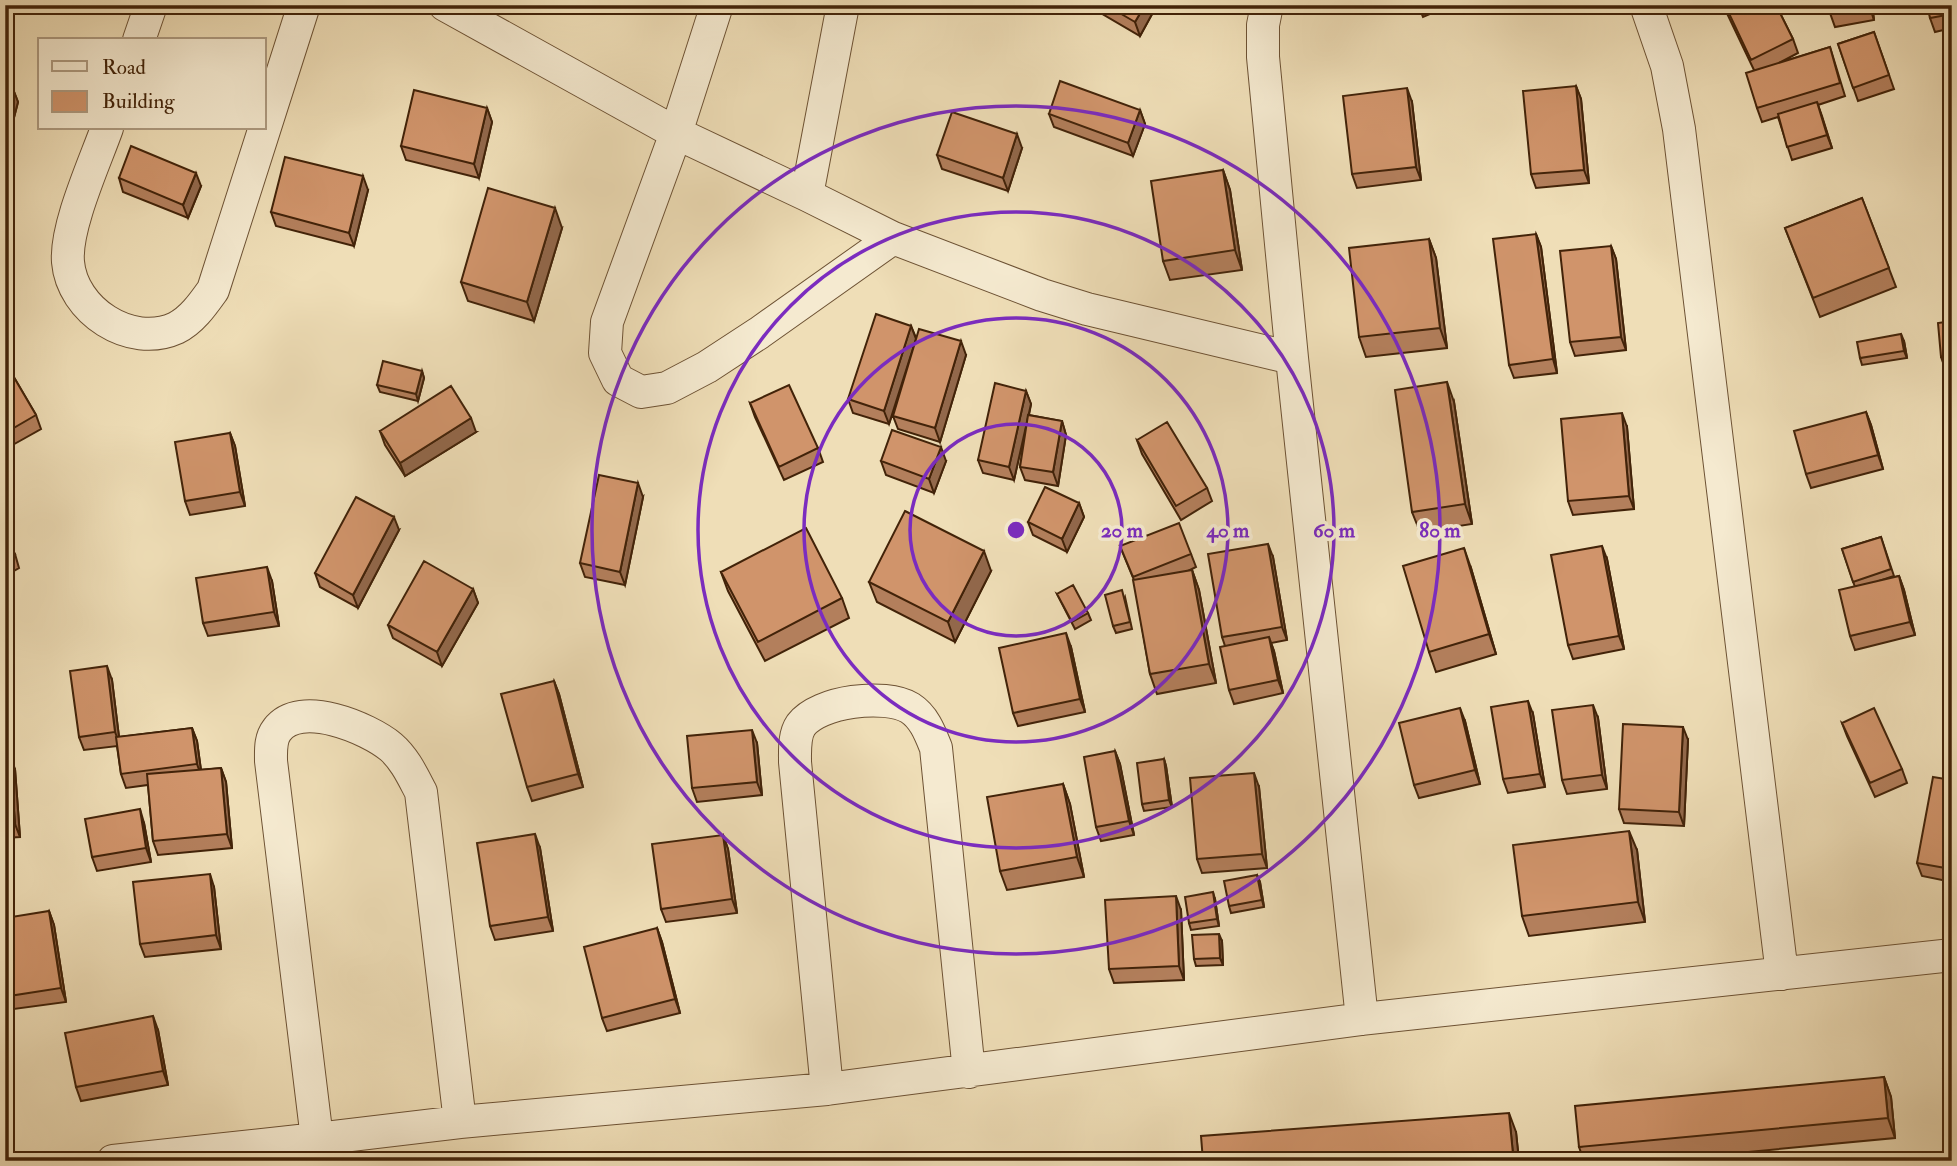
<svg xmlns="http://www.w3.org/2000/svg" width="1957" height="1166" font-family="'IM FELL Double Pica',serif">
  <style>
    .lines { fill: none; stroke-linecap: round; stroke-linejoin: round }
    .street-casing { stroke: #6d5234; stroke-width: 34 }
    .street { stroke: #f5ead0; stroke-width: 32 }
    .wall { fill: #b37f5c; stroke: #422309; stroke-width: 2 }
    .shaded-wall { fill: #92684b; stroke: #422309; stroke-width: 2 }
    .building { fill: #d0946b; stroke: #422309; stroke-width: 2 }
    .ring { fill: none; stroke: #7b2cbf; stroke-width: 3.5 }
    .centre { fill: #7b2cbf; stroke: #f5ead0; stroke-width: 3.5 }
    .ring-label { font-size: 21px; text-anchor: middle; font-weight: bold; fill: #7b2cbf; stroke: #f5ead0; stroke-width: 7; stroke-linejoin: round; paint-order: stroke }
  </style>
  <rect width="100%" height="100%" fill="#efdeb7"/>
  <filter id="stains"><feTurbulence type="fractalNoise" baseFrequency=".00286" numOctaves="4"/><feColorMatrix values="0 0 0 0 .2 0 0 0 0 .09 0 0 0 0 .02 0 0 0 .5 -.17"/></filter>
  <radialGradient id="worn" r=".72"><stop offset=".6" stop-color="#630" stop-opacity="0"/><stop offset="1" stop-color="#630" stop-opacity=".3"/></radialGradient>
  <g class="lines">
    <defs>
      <path id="street" d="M445 5 676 133 807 195 893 238 1042 295 1087 309 1292 358
        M717 5 676 133 607 322 605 353 618 380 641 392 667 388 707 367 759 333 893 238
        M1267 5 1263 25V57L1292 358 1362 1019
        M1646 5 1667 66 1679 129 1782 974
        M139 40 151 5
        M107 128C95 162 65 227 68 262 72 310 130 349 176 328 192 320 203 304 213 290L304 5
        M807 195 843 5
        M827 1089 795 762C795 750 794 735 801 725 819 701 885 693 910 708 924 717 930 733 936 748L969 1072
        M317 1139 271 761C271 750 270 739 277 730 300 699 368 728 391 747 405 759 413 777 421 792L460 1122
        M113 1161 317 1139 460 1122 827 1089 1362 1019 1952 955"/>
    </defs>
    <use href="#street" class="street-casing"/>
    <use href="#street" class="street"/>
  </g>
  <path class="wall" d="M1087 5H1157L1140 36Z
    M1418 5H1451L1423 17Z
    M1723 5H1776L1793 39 1798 53 1779 63 1830 47 1845 96 1818 105 1832 148 1792 160 1778 117 1762 122 1757 108 1754 70Z
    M1872 5 1874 20 1835 27 1830 13Z
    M1952 5V28L1935 32 1930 18Z
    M1874 32 1894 89 1858 101 1838 44Z
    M5 86 13 89 18 102 11 129 5 127Z
    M1576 86 1581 99 1589 183 1536 188 1531 174Z
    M1412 102 1421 180 1357 188 1352 174Z
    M487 108 492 122 479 178 406 160 401 146Z
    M1140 110 1145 124 1133 156 1054 127 1049 114Z
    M1022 148 1008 191 942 169 937 155Z
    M1223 170 1230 190 1242 270 1170 280 1163 261Z
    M119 178 201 186 188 218 123 192Z
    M368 190 354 246 276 226 271 212Z
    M1862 198 1896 287 1820 317 1785 228Z
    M562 228 534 321 468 301 461 282Z
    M1536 234 1541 247 1557 373 1514 378 1509 365Z
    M1429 239 1436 258 1447 348 1366 357 1359 337Z
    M1611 246 1616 259 1626 350 1575 356 1570 342Z
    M1952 321V370L1946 371 1941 357Z
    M911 326 916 338 966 355 940 442 898 429 893 416 906 373 889 424 853 413 848 399Z
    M1904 341 1907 358 1862 365 1860 358Z
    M5 362 36 415 41 429 9 447 5 440Z
    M422 371 424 378 418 401 380 392 377 385Z
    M1026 391 1031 404 1029 415 1062 421 1066 435 1058 486 1025 480 1020 467 1027 421 1014 480 983 473 978 460Z
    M1454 402 1472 524 1420 532 1412 512Z
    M750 403 818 448 823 462 784 480 755 417Z
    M1866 412 1871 425 1883 469 1811 488 1806 474Z
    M1627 427 1634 509 1573 515 1568 501Z
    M380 431 476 432 405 476 385 445Z
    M230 433 235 446 245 506 190 515 185 501Z
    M1137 440 1207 488 1212 501 1181 520 1142 454Z
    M881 461H946L934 493 886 475Z
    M643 497 625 585 585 577 580 563Z
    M1079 503 1084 517 1067 552 1033 535 1028 522Z
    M399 530 358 608 320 587 315 573Z
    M1881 537 1894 576 1879 581 1899 576 1904 590 1915 635 1855 650 1850 636 1855 587 1842 549Z
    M5 538 15 554 19 568 5 576Z
    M1120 546 1191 554 1196 567 1188 571 1192 570 1199 590 1216 683 1157 694 1150 674 1134 580Z
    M1273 557 1287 640 1271 643 1274 651 1283 693 1234 704 1229 690 1225 646 1222 637Z
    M1607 559 1624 649 1573 659 1568 645Z
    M1471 568 1496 654 1436 672 1429 652Z
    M991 571 955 642 877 602 869 582Z
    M721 572 842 598 849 618 765 661 728 591Z
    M272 581 279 626 208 636 203 623Z
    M473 589 478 603 442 666 393 638 388 625Z
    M1057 594 1088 613 1091 620 1075 629Z
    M1125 597 1132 629 1116 633 1113 626Z
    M1071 647 1085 712 1018 726 1013 713Z
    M5 661 10 699 5 700Z
    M112 680 119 737 192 728 197 741 201 770 221 768 226 782 232 848 158 855 153 841 148 785 126 788 121 774 117 746 84 750 79 737Z
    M554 681 559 694 583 787 532 801 527 787Z
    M1533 714 1545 787 1508 793 1503 779Z
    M1598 718 1607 789 1567 794 1562 780Z
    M1465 721 1480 784 1419 798 1414 785Z
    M1842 723 1902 769 1907 783 1875 797 1847 736Z
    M1688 740 1684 826 1624 823 1619 809Z
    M757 743 762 795 697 802 692 788Z
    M1115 751 1120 764 1134 835 1101 841 1096 827Z
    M5 756 15 769 20 837 5 838Z
    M1164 759 1166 766 1172 807 1144 811 1142 804Z
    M1952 780V882L1922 876 1917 863Z
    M1063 784 1070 804 1084 877 1007 890 1000 871Z
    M1259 787 1267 868 1202 873 1197 859Z
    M144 823 151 862 97 871 92 857Z
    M723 835 728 849 737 913 666 922 661 909Z
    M540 848 553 931 495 940 490 926Z
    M1637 850 1645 922 1529 936 1522 916Z
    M1257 875 1260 882 1264 907 1231 913 1229 906Z
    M214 887 221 949 145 957 140 944Z
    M1215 899 1219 926 1191 930 1189 923Z
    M1181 910 1184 980 1114 983 1109 969Z
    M49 911 54 925 66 1002 14 1009 9 996Z
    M657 928 662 942 680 1013 607 1031 602 1018Z
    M1222 941 1223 965 1196 966 1194 959Z
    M158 1030 168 1085 81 1101 76 1087Z
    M1952 1068V1123L1948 1112Z
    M1884 1077 1891 1097 1895 1138 1653 1161H1584L1579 1147Z
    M1516 1132 1519 1161H1203Z"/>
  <path class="shaded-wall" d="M1145 5H1157L1140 36 1135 22Z
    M1869 5H1872L1874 20Z
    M5 46 8 54 5 66Z
    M1576 86 1581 99 1589 183 1584 170Z
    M1407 88 1412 102 1421 180 1416 167Z
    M13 89 18 102 11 129 6 115Z
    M1817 102 1822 116 1832 148 1827 135Z
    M487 108 492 122 479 178 474 164Z
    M1140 110 1145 124 1133 156 1128 143Z
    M1017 134 1022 148 1008 191 1003 178Z
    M1223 170 1230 190 1242 270 1235 250Z
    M196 173 201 186 188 218 183 205Z
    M363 176 368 190 354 246 349 233Z
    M555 208 562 228 534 321 527 302Z
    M1536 234 1541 247 1557 373 1553 359Z
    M1429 239 1436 258 1447 348 1440 328Z
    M1611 246 1616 259 1626 350 1621 337Z
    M911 326 916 339 889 424 884 411Z
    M1901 334 1904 341 1907 358 1904 351Z
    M961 341 966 355 940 442 935 428Z
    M422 371 424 378 418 401 416 394Z
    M1447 382 1454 402 1472 524 1465 504Z
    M1026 391 1031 404 1014 480 1009 467Z
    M1866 412 1871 425 1883 469 1878 455Z
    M1622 413 1627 427 1634 509 1629 496Z
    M471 418 476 432 405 476 400 463Z
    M1062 421 1066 435 1058 486 1053 472Z
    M230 433 235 446 245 506 240 492Z
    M941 447 946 461 934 493 929 479Z
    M638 483 643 497 625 585 620 572Z
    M1079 503 1084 517 1067 552 1062 539Z
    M394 517 399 530 358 608 353 595Z
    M1268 544 1273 557 1287 640 1282 627Z
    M1602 546 1607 559 1624 649 1619 636Z
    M1464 548 1471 568 1496 654 1489 634Z
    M984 551 991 571 955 642 948 622Z
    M267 567 272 581 279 626 274 612Z
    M1192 570 1199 590 1216 683 1209 664Z
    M1899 576 1904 590 1915 635 1910 622Z
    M473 589 478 603 442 666 437 652Z
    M1066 633 1071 647 1085 712 1080 699Z
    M1269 637 1274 651 1283 693 1278 680Z
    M5 661 6 665 10 699 5 687Z
    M107 666 112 680 120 745 115 732Z
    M554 681 559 694 583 787 578 774Z
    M1528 701 1533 714 1545 787 1540 774Z
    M1593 705 1598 718 1607 789 1602 775Z
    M1460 708 1465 721 1480 784 1475 770Z
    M1683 727 1688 740 1684 826 1679 812Z
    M192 728 197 741 202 778 197 764Z
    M752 730 757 743 762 795 757 782Z
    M1115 751 1120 764 1134 835 1129 821Z
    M10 756 15 769 20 837 15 824Z
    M1164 759 1166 766 1172 807 1169 800Z
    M221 768 226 782 232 848 227 834Z
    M1254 773 1259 787 1267 868 1262 854Z
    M1063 784 1070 804 1084 877 1077 857Z
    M140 809 144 823 151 862 146 848Z
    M1629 831 1637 850 1645 922 1638 902Z
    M535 834 540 848 553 931 548 917Z
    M723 835 728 849 737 913 732 899Z
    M210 874 214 887 221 949 216 935Z
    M1257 875 1260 882 1264 907 1262 900Z
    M1213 892 1215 899 1219 926 1217 919Z
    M1176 896 1181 910 1184 980 1179 966Z
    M49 911 54 925 66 1002 61 988Z
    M657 928 662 942 680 1013 675 999Z
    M1219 934 1222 941 1223 965 1220 958Z
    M153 1016 158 1030 168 1085 163 1071Z
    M1884 1077 1891 1097 1895 1138 1888 1118Z
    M1509 1113 1516 1132 1519 1161H1515L1513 1154Z"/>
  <path class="building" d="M1106 5H1145L1135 22Z
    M1725 5H1776L1793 39 1751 60Z
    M1829 5H1869V7L1830 13Z
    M1927 5H1952V14L1930 18Z
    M1874 32 1889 75 1853 88 1838 44Z
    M1830 47 1840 83 1757 108 1746 73Z
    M1060 81 1140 110 1128 143 1049 114Z
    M5 86 13 89 6 115H5Z
    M1576 86 1584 170 1531 174 1523 91Z
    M1407 88 1416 167 1352 174 1343 96Z
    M414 90 487 108 474 164 401 146Z
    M1817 102 1827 135 1787 147 1778 114Z
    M952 112 1017 134 1003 178 937 155Z
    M131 146 196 173 183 205 119 178Z
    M285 157 363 176 349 233 271 212Z
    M1223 170 1235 250 1163 261 1151 181Z
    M488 188 555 208 527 302 461 282Z
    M1862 198 1889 268 1813 298 1785 228Z
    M1536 234 1553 359 1509 365 1493 239Z
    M1429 239 1440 328 1359 337 1349 248Z
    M1611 246 1621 337 1570 342 1560 251Z
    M876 314 911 326 884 411 848 399Z
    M1952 321V356L1941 357 1938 323Z
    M919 329 961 341 935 428 893 416Z
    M1901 334 1904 351 1860 358 1857 342Z
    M383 361 422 371 416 394 377 385Z
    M5 362 36 415 5 433Z
    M1447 382 1465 504 1412 512 1395 390Z
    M995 383 1026 391 1009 467 978 460Z
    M789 385 818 448 779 467 750 403Z
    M451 386 471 418 400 463 380 431Z
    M1866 412 1878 455 1806 474 1794 431Z
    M1622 413 1629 496 1568 501 1561 419Z
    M1028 415 1062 421 1053 472 1020 467Z
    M1167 422 1207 488 1176 506 1137 440Z
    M892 430 941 447 929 479 881 461Z
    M230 433 240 492 185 501 175 442Z
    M599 475 638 483 620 572 580 563Z
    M1045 487 1079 503 1062 539 1028 522Z
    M356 497 394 517 353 595 315 573Z
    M905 511 984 551 948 622 869 582Z
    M1179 523 1191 554 1133 577 1120 546Z
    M806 528 842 598 758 642 721 572Z
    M1881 537 1891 569 1853 582 1842 549Z
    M5 538 15 554 5 559Z
    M1268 544 1282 627 1222 637 1208 554Z
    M1602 546 1619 636 1568 645 1551 555Z
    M1464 548 1489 634 1429 652 1403 566Z
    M424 561 473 589 437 652 388 625Z
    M267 567 274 612 203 623 196 578Z
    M1192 570 1209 664 1150 674 1133 580Z
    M1899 576 1910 622 1850 636 1839 590Z
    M1073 585 1088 613 1072 622 1057 594Z
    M1122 590 1130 622 1113 626 1105 595Z
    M1066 633 1080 699 1013 713 999 648Z
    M1269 637 1278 680 1229 690 1220 647Z
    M107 666 115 732 79 737 70 671Z
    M554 681 578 774 527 787 501 694Z
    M1528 701 1540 774 1503 779 1491 707Z
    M1593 705 1602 775 1562 780 1552 710Z
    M1460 708 1475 770 1414 785 1399 723Z
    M1874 708 1902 769 1870 783 1842 723Z
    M1623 724 1683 727 1679 812 1619 809Z
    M192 728 197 764 121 774 116 737Z
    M752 730 757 782 692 788 687 736Z
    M1115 751 1129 821 1096 827 1084 757Z
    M5 756H10L15 824H5Z
    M1164 759 1169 800 1142 804 1137 763Z
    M221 768 227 834 153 841 147 774Z
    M1254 773 1262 854 1197 859 1190 778Z
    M1933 777 1952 780 1951 869 1917 863Z
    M1063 784 1077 857 1000 871 987 797Z
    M140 809 146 848 92 857 85 819Z
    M1629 831 1638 902 1522 916 1513 845Z
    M535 834 548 917 490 926 477 843Z
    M723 835 732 899 661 909 652 844Z
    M210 874 216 935 140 944 133 882Z
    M1257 875 1262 900 1229 906 1224 881Z
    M1213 892 1217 919 1189 923 1185 897Z
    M1176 896 1179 966 1109 969 1105 900Z
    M49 911 61 988 9 996 5 968V918Z
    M657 928 675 999 602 1018 584 947Z
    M1219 934 1220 958 1194 959 1192 935Z
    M153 1016 163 1071 76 1087 65 1033Z
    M1952 1068V1112H1948L1943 1069Z
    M1884 1077 1888 1118 1579 1147 1575 1106Z
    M1509 1113 1513 1154 1431 1161H1203L1201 1136Z"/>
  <g class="ring">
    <circle cx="1016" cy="530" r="106"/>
    <circle cx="1016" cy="530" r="212"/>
    <circle cx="1016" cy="530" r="318"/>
    <circle cx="1016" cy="530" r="424"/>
  </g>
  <circle cx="1016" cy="530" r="10" class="centre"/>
  <g class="ring-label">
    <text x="1122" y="537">20 m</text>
    <text x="1228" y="537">40 m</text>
    <text x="1334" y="537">60 m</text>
    <text x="1440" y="537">80 m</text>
  </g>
  <rect width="1957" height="1166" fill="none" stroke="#efdeb7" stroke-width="28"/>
  <rect x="7" y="7" width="1943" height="1152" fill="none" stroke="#422309" stroke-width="3.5"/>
  <rect x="14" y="14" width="1929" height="1138" fill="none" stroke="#422309" stroke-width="2"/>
  <rect x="38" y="38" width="228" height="91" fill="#f5ead0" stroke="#ad9a80" stroke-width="2"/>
  <rect x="52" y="61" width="35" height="10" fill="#f5ead0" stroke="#ad9a80" stroke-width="2"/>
  <text x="102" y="74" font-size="21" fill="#422309">Road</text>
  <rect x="52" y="91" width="35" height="21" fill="#d0946b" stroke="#ad9a80" stroke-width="2"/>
  <text x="102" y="108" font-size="21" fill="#422309">Building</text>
  <rect width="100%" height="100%" filter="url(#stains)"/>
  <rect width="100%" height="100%" fill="url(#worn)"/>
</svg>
